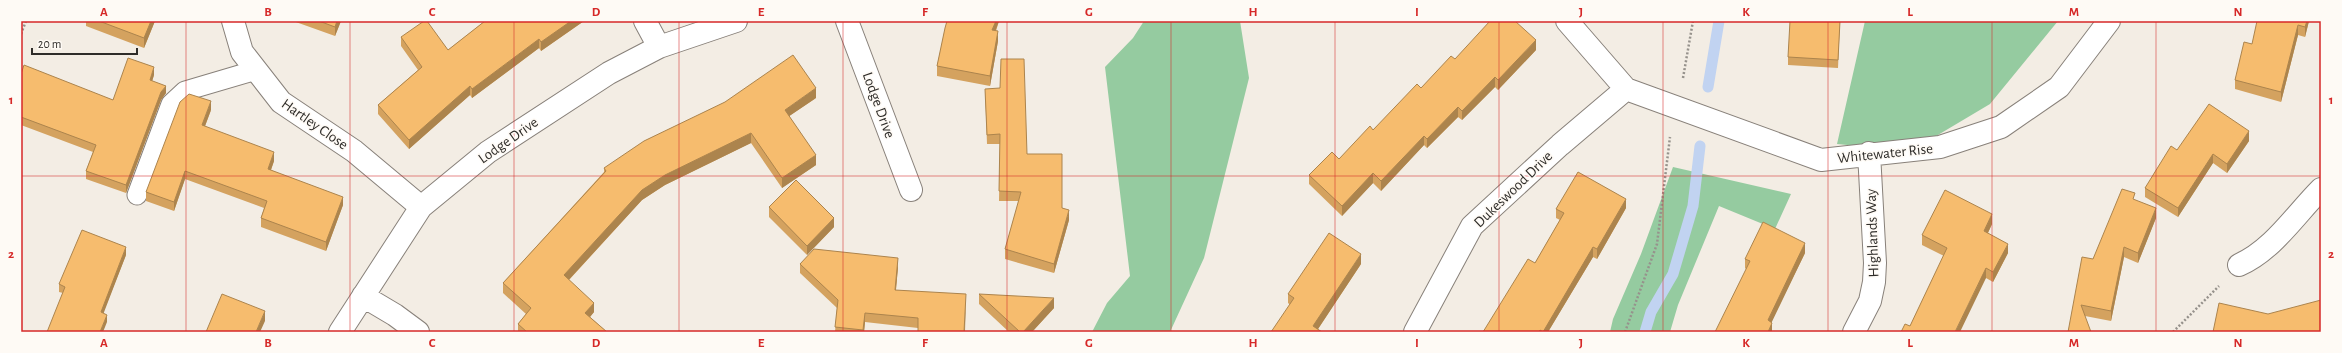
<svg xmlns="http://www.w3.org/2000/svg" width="2342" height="353" font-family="'Alegreya Sans',sans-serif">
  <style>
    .green { fill: #95cba0 }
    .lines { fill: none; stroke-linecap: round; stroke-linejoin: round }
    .stream { stroke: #c1d3f1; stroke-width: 11 }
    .service-casing { stroke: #88817a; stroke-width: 21 }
    .minor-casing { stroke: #88817a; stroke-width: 24 }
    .path { stroke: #96928c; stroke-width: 2.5; stroke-dasharray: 2 2; stroke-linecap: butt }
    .service { stroke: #fff; stroke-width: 19 }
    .minor { stroke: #fff; stroke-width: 22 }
    .wall { fill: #d4a25f }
    .shaded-wall { fill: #ac844d }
    .building { fill: #f6bc6e; stroke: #ac844d }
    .grid { fill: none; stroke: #d62828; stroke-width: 1; stroke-opacity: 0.55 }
    .labels { text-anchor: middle; stroke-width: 3; stroke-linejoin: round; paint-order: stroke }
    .street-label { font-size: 15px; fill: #2e2c29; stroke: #fefaf5 }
    .neatline { fill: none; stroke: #d62828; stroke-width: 1.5 }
    .grid-label { font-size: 13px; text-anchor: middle; font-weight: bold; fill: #d62828 }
  </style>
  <rect width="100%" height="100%" fill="#f3ede4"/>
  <path class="green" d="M1144 21H1240L1249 78 1204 258 1170 332H1092L1107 303 1130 276 1105 67 1133 38Z
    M1865 21H2058L1990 104 1911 151 1837 144Z
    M1673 167 1791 194 1775 229 1719 206 1678 305 1670 332H1610L1613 319 1641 254Z"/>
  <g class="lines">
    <path class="stream" d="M1708 87 1719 21
      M1645 332 1651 312 1673 274 1693 206 1700 146"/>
    <defs>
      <path id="service" d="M137 195 171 104 185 91 256 70"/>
      <path id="minor" d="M233 21 242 52 281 102 354 151 421 207
        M645 21 659 47
        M847 21 911 190
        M1567 21 1626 89 1821 160 1940 147 2001 127 2059 87 2109 21
        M2239 265C2273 250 2295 215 2321 189
        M363 296 395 315 418 332
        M340 332 421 207 488 152 609 73 659 47 736 21
        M1415 332 1472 226 1560 145 1626 89
        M1854 332 1870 301 1874 282 1875 263 1869 153"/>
    </defs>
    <use href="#service" class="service-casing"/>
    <use href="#minor" class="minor-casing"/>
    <path class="path" d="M21 34 26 21
      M1683 78 1693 21
      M1625 332 1657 244 1670 137
      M2173 332 2219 286"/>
    <use href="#service" class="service"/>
    <use href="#minor" class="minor"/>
  </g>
  <path class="wall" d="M86 21H155L144 48 86 26Z
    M293 21H341L335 36Z
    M485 21H584L541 51 539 48 472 98 470 95 409 149 378 114V105L418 70 401 46V37L448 50Z
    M947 21H999L996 31 998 41 990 86 937 76V66Z
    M1840 21 1838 68 1788 65V57Z
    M2309 21 2305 37 2298 35 2281 102 2235 89V80L2252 44Z
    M1536 50 1498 90 1495 87 1462 120 1458 117 1427 148 1424 145 1381 191 1373 183 1342 216 1309 184V175L1339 159 1455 59Z
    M21 74 113 100 154 75 152 81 166 93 161 100 126 193 86 179V171L93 152 21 125Z
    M985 89 1027 154 1069 220 1054 273 1005 259V249L1019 201H999L1000 144H987Z
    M816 98 789 116 816 165 782 188 751 143 665 185 642 200 569 280 594 312 590 317 607 332H518V324L526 314 503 293V283L604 172V168Z
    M211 110 205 126 274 161 271 170 343 205 326 251 261 227V218L264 208 185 179 174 211 146 201V192Z
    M2249 141 2227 173 2213 163 2178 217 2145 197V188L2177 150Z
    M2135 200 2156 218 2138 263 2124 257 2111 321 2085 316 2068 332 2093 259Z
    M769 207 834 227 807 255 769 217Z
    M1626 208 1597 259 1593 257 1548 332H1483L1535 263 1560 220 1556 218V209Z
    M1992 224 1988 233 2008 253 1993 282 1986 278 1910 326 1944 256 1922 245V235Z
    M1805 253 1771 322 1772 332 1746 269 1745 268V259Z
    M126 255 103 313 107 322 63 293 59 292V284Z
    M800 264 898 267 896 290 966 303 918 328 865 322 864 332H835L837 308 800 273Z
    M1361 264 1318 329 1288 303V294Z
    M979 294 1054 308 1032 332H1009L979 304Z"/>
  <path class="shaded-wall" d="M151 21H155L144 48V38Z
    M337 21H341L335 36V27Z
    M571 21H584L541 51V42Z
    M996 21H999L992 40V30Z
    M2307 21H2309L2305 37V27Z
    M2298 25V35L2281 102V92Z
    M998 31V41L990 86V76Z
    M539 39V48L472 98V89Z
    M1536 40V50L1498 90V80Z
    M154 67V75L150 88V80Z
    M1495 77V87L1462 120V111Z
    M166 86V93L161 100 126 193V185L161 92Z
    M470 86V95L409 149V140Z
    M816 88V98L785 119V110Z
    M211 101V110L202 134V125Z
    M1458 107V117L1427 148V139Z
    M2249 131V141L2227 173V164Z
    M751 133V143L665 185 642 200 564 285V275L642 190 665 175Z
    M1424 136V145L1381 191V181Z
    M274 152V161L268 178V169Z
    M2213 154V163L2178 217V208Z
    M816 155V165L782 188V178Z
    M185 171V179L174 211V202Z
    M1373 173V183L1342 216V206Z
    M343 197V205L326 251V242Z
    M1626 199V208L1597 259V249Z
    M2156 208V218L2138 263V253Z
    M1069 210V220L1054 273V264Z
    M1992 214V224L1984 241V231Z
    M834 218V227L807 255V246Z
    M1805 243V253L1768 330V320Z
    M2008 244V253L1993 282V272Z
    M126 247V255L101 320V312Z
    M1593 247V257L1548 332H1543Z
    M2124 247V257L2111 321V311Z
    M1361 254V264L1316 332 1313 326Z
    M898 258V267L895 299V290Z
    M1986 268V278L1960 332H1955Z
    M966 294 965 332H964Z
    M1054 298V308L1032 332H1023Z
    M594 303V312L585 323V313Z
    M265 311V321L260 332H256Z
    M865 313V322L864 332H863Z
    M107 315V322L103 332H100Z
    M1772 323V332H1768Z"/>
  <path class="building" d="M99 21H151L144 38Z
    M319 21H337L335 27Z
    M424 21H427L448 50 485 21H571L541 42 539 39 472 89 470 86 409 140 378 105 422 67 401 37Z
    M947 21H996L992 30 998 31 990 76 937 66 945 28Z
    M1490 21H1515L1536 40 1498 80 1495 77 1462 111 1458 107 1427 139 1424 136 1381 181 1373 173 1342 206 1309 175 1332 152 1339 159 1370 126 1373 130 1417 84 1421 88 1451 56 1455 59Z
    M1790 21H1840L1838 60 1788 57Z
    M2257 21H2307L2305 27 2298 25 2281 92 2235 80 2244 42 2252 44Z
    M793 55 816 88 785 110 816 155 782 178 751 133 665 175 642 190 564 275 594 303 585 313 607 332H527L518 324 531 308 503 283 606 171 604 168 644 141 725 102Z
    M128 58 154 67 150 80 166 86 161 92 126 185 86 171 96 145 21 117V74L24 65 113 100Z
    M1001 59H1024L1027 154H1062V208L1069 210 1054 264 1005 249 1021 192 999 191 1000 134 987 135 985 89 1000 88Z
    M189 94 211 101 202 125 274 152 268 169 343 197 326 242 261 218 267 201 185 171 174 202 146 192 180 102Z
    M2209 104 2249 131 2227 164 2213 154 2178 208 2145 188 2171 146 2177 150Z
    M1578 172 1626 199 1597 249 1593 247 1543 332 1540 330 1539 332H1483L1528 259 1535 263 1564 213 1556 209Z
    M796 180 834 218 807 246 769 207Z
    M2122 189 2135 193 2133 199 2156 208 2138 253 2124 247 2111 311 2081 305 2091 332H2068L2082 257 2093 259Z
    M1945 190 1992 214 1984 231 2008 244 1993 272 1986 268 1955 332H1901L1905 324 1910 326 1947 248 1922 235Z
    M1763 222 1805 243 1768 320 1772 323 1768 332H1715L1750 261 1745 259Z
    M82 230 126 247 101 312 107 315 100 332H47L65 287 59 284Z
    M1329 233 1361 254 1313 326 1322 332H1271L1294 298 1288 294Z
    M814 249 898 258 895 290 966 294 964 332H918V318L865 313 863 330 835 327 838 300 800 264Z
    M222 294 265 311 256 332H206Z
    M979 294 1054 298 1023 332H1020Z
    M2321 300V332H2213L2219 303 2268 314Z"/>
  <path class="grid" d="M186 21V332M350 21V332M514 21V332M679 21V332M843 21V332M1007 21V332M1171 21V332M1335 21V332M1499 21V332M1663 21V332M1828 21V332M1992 21V332M2156 21V332M21 176H2321"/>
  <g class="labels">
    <g class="street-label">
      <text transform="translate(879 105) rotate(70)" y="5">Lodge Drive</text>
      <text transform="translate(315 124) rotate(35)" y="5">Hartley Close</text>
      <text transform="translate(508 140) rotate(-35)" y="5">Lodge Drive</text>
      <text transform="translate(1885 153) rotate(-6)" y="5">Whitewater Rise</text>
      <text transform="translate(1513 189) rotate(-44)" y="5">Dukeswood Drive</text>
      <text transform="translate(1872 233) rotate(-92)" y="5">Highlands Way</text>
    </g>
  </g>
  <rect width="2342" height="353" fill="none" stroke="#fefaf5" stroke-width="44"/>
  <path d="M32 48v6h105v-6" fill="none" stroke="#2e2c29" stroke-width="2"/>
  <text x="38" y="48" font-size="12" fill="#2e2c29" stroke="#fefaf5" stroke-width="3" paint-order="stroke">20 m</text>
  <rect x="22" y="22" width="2298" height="309" class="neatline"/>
  <g class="grid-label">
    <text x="104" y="16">A</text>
    <text x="268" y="16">B</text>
    <text x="432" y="16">C</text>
    <text x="596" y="16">D</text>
    <text x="761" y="16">E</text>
    <text x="925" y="16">F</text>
    <text x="1089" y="16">G</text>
    <text x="1253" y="16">H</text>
    <text x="1417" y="16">I</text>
    <text x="1581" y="16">J</text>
    <text x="1746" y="16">K</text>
    <text x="1910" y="16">L</text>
    <text x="2074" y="16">M</text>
    <text x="2238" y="16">N</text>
    <text x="11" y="104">1</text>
    <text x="2331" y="104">1</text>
    <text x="11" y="258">2</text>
    <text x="2331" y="258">2</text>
    <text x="104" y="347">A</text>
    <text x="268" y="347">B</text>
    <text x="432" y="347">C</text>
    <text x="596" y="347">D</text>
    <text x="761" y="347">E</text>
    <text x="925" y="347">F</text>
    <text x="1089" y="347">G</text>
    <text x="1253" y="347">H</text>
    <text x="1417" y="347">I</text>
    <text x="1581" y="347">J</text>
    <text x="1746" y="347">K</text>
    <text x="1910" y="347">L</text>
    <text x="2074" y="347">M</text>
    <text x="2238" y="347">N</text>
  </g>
</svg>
